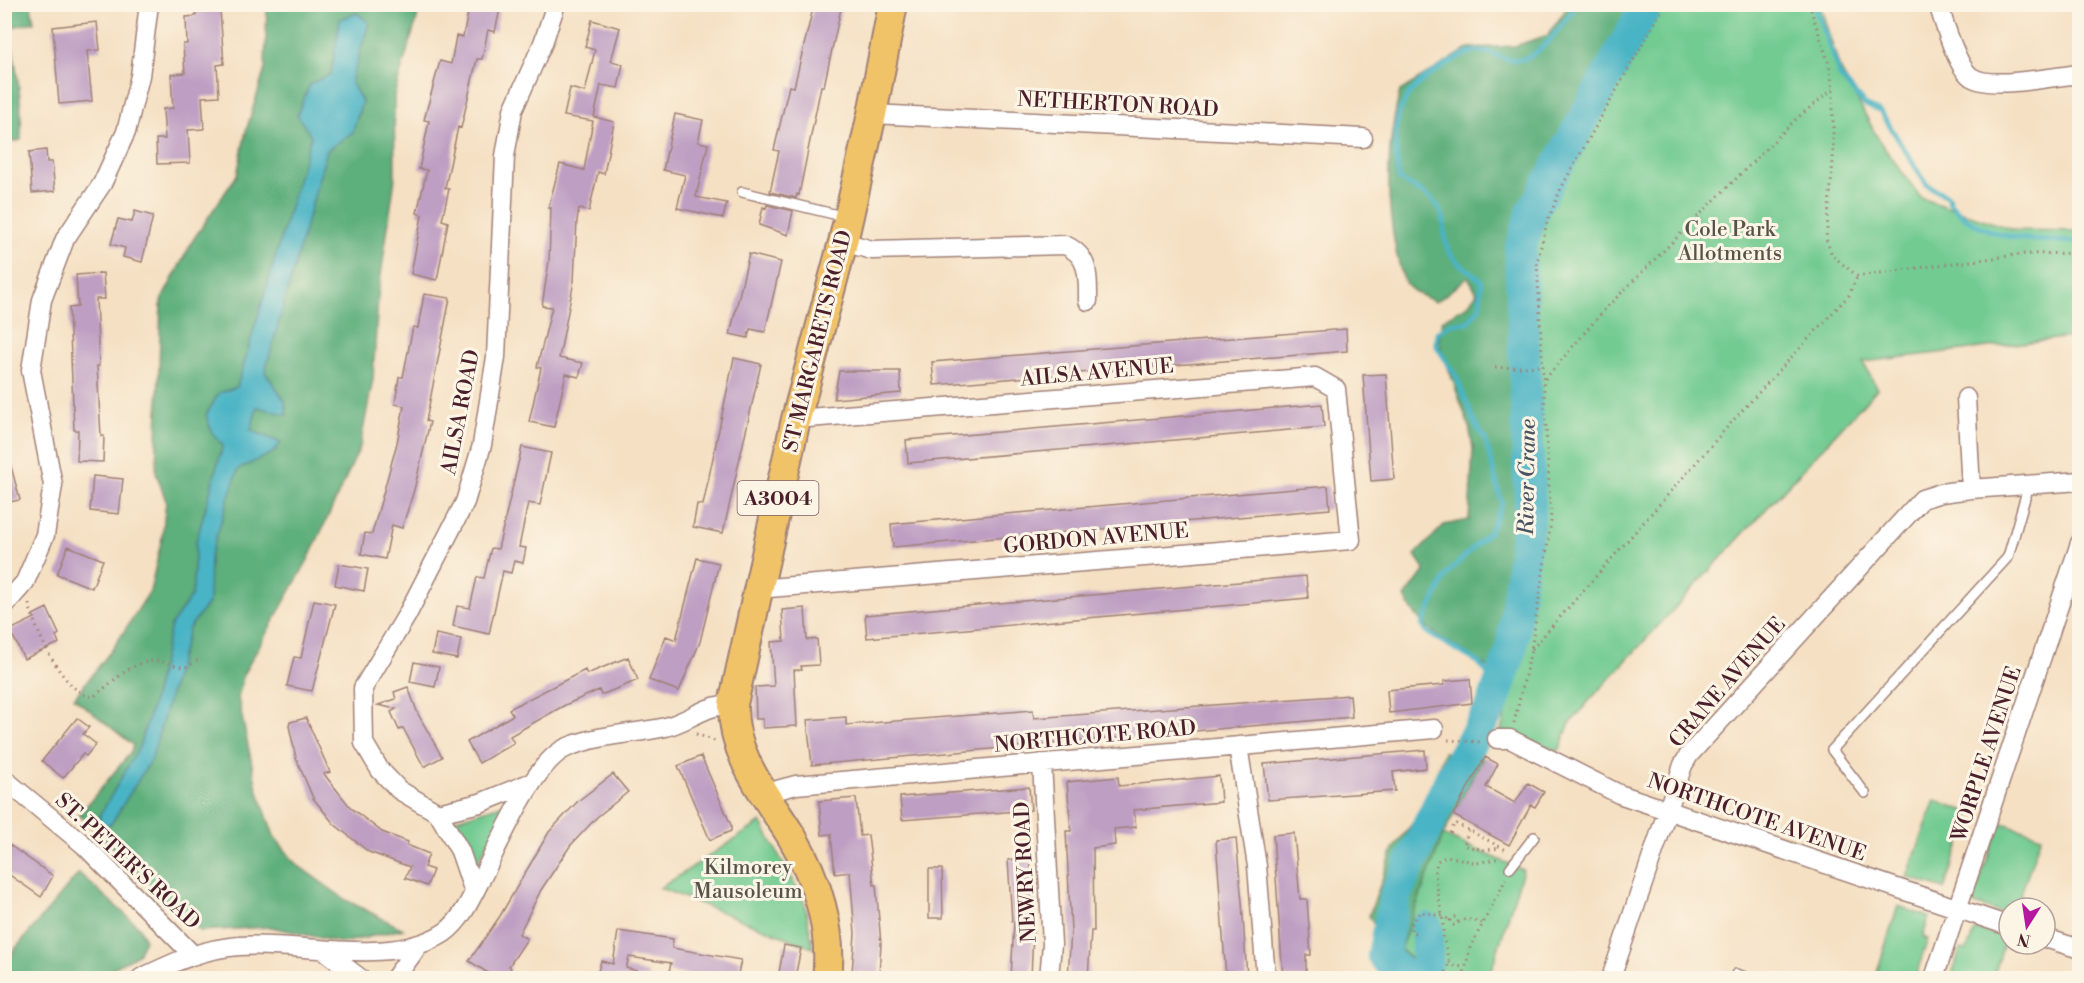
<svg xmlns="http://www.w3.org/2000/svg" width="2084" height="983" font-family="'Libre Bodoni',serif">
  <style>
    .green { fill: #72cb91; stroke: #5e755e; stroke-width: 1.5 }
    .forest { fill: #5daf7b; stroke: #546753; stroke-width: 1.5 }
    .water { fill: #48b4c5; stroke: #496a78; stroke-width: 1.5 }
    .lines { fill: none; stroke-linecap: round; stroke-linejoin: round }
    .stream { stroke: #48b4c5; stroke-width: 5 }
    .river { stroke: #48b4c5; stroke-width: 32 }
    .building { fill: #be9ec3 }
    .service-casing { stroke: #a08077; stroke-width: 12 }
    .minor-casing { stroke: #a08077; stroke-width: 21 }
    .primary-casing { stroke: #a08077; stroke-width: 32 }
    .path { stroke: #a08077; stroke-width: 3; stroke-dasharray: 1.5 4.5; stroke-linecap: butt }
    .service { stroke: #fff; stroke-width: 9 }
    .minor { stroke: #fff; stroke-width: 18 }
    .primary { stroke: #f1c369; stroke-width: 28 }
    .labels { text-anchor: middle; stroke-width: 6; stroke-linejoin: round; paint-order: stroke }
    .shield { fill: #fcf5e5; stroke: #7f5f63; stroke-width: 1.5 }
    .shield-label { font-size: 20px; font-weight: bold; fill: #4a1f2b }
    .street-label { font-size: 21px; fill: #4a1f2b; stroke: #fcf5e5 }
    .park-label { font-size: 21px; fill: #56534a; stroke: #fcf5e5 }
    .water-label { font-size: 22px; font-style: italic; fill: #495361; stroke: #fcf5e5 }
  </style>
  <rect width="100%" height="100%" fill="#fcf5e5"/>
  <filter id="ink" filterUnits="userSpaceOnUse"><feTurbulence type="fractalNoise" baseFrequency=".0167" numOctaves="2"/><feDisplacementMap in="SourceGraphic" scale="12" xChannelSelector="R" yChannelSelector="G"/><feConvolveMatrix kernelMatrix="1 2 1 2 8 2 1 2 1" color-interpolation-filters="sRGB"/></filter>
  <filter id="wash" filterUnits="userSpaceOnUse"><feTurbulence type="fractalNoise" baseFrequency=".008" numOctaves="4" result="noise"/><feDisplacementMap in="SourceGraphic" scale="24" xChannelSelector="R" yChannelSelector="G"/><feGaussianBlur stdDeviation="1.35" result="paint"/><feColorMatrix in="noise" values="0 0 0 0 0 0 0 0 0 0 0 0 0 0 0 0 0 1.4 0 .05"/><feComposite in="paint" operator="in"/></filter>
  <g filter="url(#wash)">
    <rect width="100%" height="100%" fill="#f5e0c3"/>
    <path class="green" d="M1659 5H1820L1839 66 1880 142 1921 198 2014 230 2079 231V336L1863 362 1877 389 1588 702 1569 725 1559 751 1501 730 1522 654 1538 552 1541 480 1531 382 1528 259 1541 213Z
      M1935 800 1971 813 1944 889 1907 877Z
      M513 801 476 864 451 821Z
      M761 822 805 904 813 948 660 888Z
      M2000 822 2041 836 2016 908H2009V916L1972 903Z
      M1443 835 1523 870 1489 978H1433L1400 949Z
      M1898 906 1929 917 1923 937 1928 939 1915 978H1875Z
      M1975 929 2006 938 1993 978H1951L1960 949 1967 950Z"/>
    <path class="forest" d="M4 5H31L34 22 9 28C16 65 23 102 21 140L5 143Z
      M267 5H421L394 95 395 178 378 296 373 379 360 447 308 560 244 673 238 698 257 788 274 836 296 864 346 900 403 929 343 943 271 927 200 931C157 894 120 852 79 815L131 752 133 745 74 698 114 647 150 591 162 538 166 501 156 473 161 301 193 240 237 175 246 131 265 69Z
      M1569 5H1642C1604 56 1573 114 1543 171 1530 195 1526 217 1507 239 1512 383 1536 533 1494 673 1463 644 1423 639 1405 597L1425 570 1415 555 1444 525 1469 520 1473 448 1469 426 1439 342 1442 320 1468 305 1477 293 1468 277 1436 302C1428 298 1418 295 1411 289 1402 282 1400 266 1397 256 1385 199 1386 147 1400 91L1469 48 1515 46 1548 35Z
      M1444 752 1483 758 1443 835 1400 949 1433 978H1389L1393 970 1382 939 1369 916 1393 849 1424 808Z
      M79 873 139 927 145 940 138 954 97 978H5V961Z"/>
    <path class="water" d="M357 13 369 23 351 82 362 101 353 132 327 150 265 372 285 401 287 415 257 407 251 430 281 443 273 453 238 469 210 556 209 602 189 628 152 758 111 824 100 827V815L139 747 152 706 171 625 192 595 196 542 223 445 212 433 206 415 219 393 237 387 311 136 297 115 310 84 331 74 340 19Z"/>
    <g class="lines">
      <path class="stream" d="M1814 4 1840 76 1865 105 1881 112 1926 184 1950 198 1949 202C1980 241 2034 241 2080 242
        M1499 687 1478 662 1428 633 1422 625 1447 574 1490 531 1502 504 1485 439 1475 424 1456 376 1436 345 1437 333 1450 324 1468 322 1480 307 1481 281C1471 270 1455 264 1448 250 1444 242 1445 230 1444 222 1440 197 1418 191 1399 179 1392 123 1392 96 1444 66 1455 60 1464 52 1478 51 1491 51 1505 61 1518 60 1541 59 1564 21 1578 4"/>
      <path class="river" d="M1406 978 1383 956 1395 896 1454 771 1492 706 1511 651 1530 506 1520 249 1533 210 1647 4
        M1422 978 1427 959V928"/>
    </g>
    <g id="blocks">
      <path class="building" d="M477 4H501L495 32 488 30 482 59H477L461 128 458 127 445 188 449 189 442 220 448 222 437 280 411 274 422 215 417 213 427 170 419 169 429 121 424 120 440 61 451 64 456 36 463 37 469 8 476 10Z
        M814 4H842L824 86H821L799 195 797 194 796 198 770 192 779 151 774 150 789 86 794 87Z
        M220 10 224 64 217 65 219 96 202 97 204 129 188 130 190 163 157 164 156 139H165L163 109 173 108 171 74 185 73 183 44H187L186 17 196 16V11Z
        M592 20 620 28 611 61 623 64 618 88 601 85 594 117 614 122 604 174 598 172 589 211 579 209 577 220 574 281 559 358 583 363 579 377 566 374 554 427 529 422 541 368 537 367 552 307 542 306 549 261 551 208H548L560 164 584 170 593 121 564 116 570 88 585 92 595 50 585 47Z
        M97 22 100 50 87 51 92 101 59 104 53 27Z
        M675 114 703 120 698 142 708 144 696 197 727 203 723 218 677 208 685 175 663 170Z
        M46 150 47 162H52L55 191 32 193 29 152Z
        M767 205 793 211 788 235 759 225 763 207 766 208Z
        M135 211 153 216 142 262 123 257 125 248 111 244 118 219 132 222Z
        M749 254 781 262 765 332 750 329 748 338 730 334Z
        M103 273 105 299H96L99 366H97L101 436H104L103 462 77 461 78 430H74L69 308 78 307 76 275Z
        M424 294 450 298 426 421 430 422 414 490 402 528 392 525 385 559 361 554 365 533 372 534 397 443 404 406 395 404 399 377H403L413 327 418 328Z
        M1346 329 1347 351 934 385 932 362Z
        M734 358 761 364 723 533 693 527 697 504 703 505Z
        M839 371H900L901 393 834 399Z
        M1386 374 1394 479 1371 481 1363 375Z
        M1322 404 1324 427 908 463 906 440Z
        M522 447 551 453 540 505 528 503 519 547 526 548 523 563 514 561 511 573 503 571 489 634 453 626 457 606 470 608 477 577 484 578 491 548 498 549Z
        M9 459 20 500 4 503V460Z
        M93 476 123 479 119 514 90 511Z
        M1328 486 1330 509 893 547 891 524Z
        M68 546 103 560 92 588 57 574Z
        M697 558 719 563 700 642 679 691 649 680 666 636 676 640Z
        M339 564 368 569 364 591 335 585Z
        M1306 576 1308 598 867 638 865 615Z
        M314 600 335 604 312 691 287 686 294 657 301 658Z
        M47 608 59 634 56 636 59 643 24 659 10 630 35 618 33 615Z
        M805 608 807 640 817 639 819 665 801 666 802 670H794L797 726 763 728V719H756L755 687 774 686 771 642 784 641 782 610Z
        M436 634 461 639 457 659 432 654Z
        M628 657 638 680 601 695 599 690 565 705 510 736 514 743 479 763 467 742 513 715 509 709 585 670 587 674Z
        M414 662 439 667 435 687 410 682Z
        M1470 679 1472 703 1389 713 1387 690 1444 685V681Z
        M408 687 418 714 442 757 424 767 403 728 399 730 391 712 396 709 378 705 396 699 394 692Z
        M1350 695 1352 717 812 765 807 720 846 717V725L1033 710 1034 718Z
        M77 718 89 727 83 734 96 744 86 756 83 754 63 778 42 761Z
        M306 718 330 772 324 774 351 808 382 832 408 842 407 845 429 854 424 867 433 870 427 886 405 878 410 867 369 852 334 824 313 798 296 758 289 726 290 722Z
        M1425 750 1426 768 1393 772 1395 791 1268 800 1264 764Z
        M701 756 731 825V831L710 840 678 766Z
        M1485 757 1498 764 1486 787 1515 803 1528 783 1544 792 1535 807 1531 805 1509 845 1453 815Z
        M613 774 628 792 597 817 570 846 541 890 519 934 527 939 509 966 511 968 504 978H496L469 961 500 916 549 832 578 801Z
        M1219 776 1221 802 1134 810 1136 827 1114 829 1115 845 1093 848 1094 931H1091L1088 978H1068L1071 931 1066 831H1071L1067 782 1118 777 1119 786Z
        M1029 787 1031 810 902 820 900 797Z
        M856 798 860 836 868 835 874 885H876L881 944 879 974 852 972 855 934 850 872 835 874 831 834 822 835 819 801Z
        M1294 833 1300 899H1307L1311 955H1306V978H1283L1273 835Z
        M1236 838 1242 902 1247 978H1226L1216 840Z
        M4 841 53 876 41 897 4 871Z
        M1030 858 1034 909 1031 978H1011L1014 922 1012 921 1008 860Z
        M929 869H942L943 918H929Z
        M618 931 673 939 672 948 741 960 737 978H707L669 972 671 963 629 957 626 968 648 974V978H596L601 961 613 964Z
        M784 945 801 948 795 978H778Z"/>
    </g>
  </g>
  <g filter="url(#ink)">
    <use href="#blocks" fill-opacity="0" stroke="#a08077" stroke-width="1.5"/>
    <g class="lines">
      <defs>
        <path id="service" d="M742 192 846 217
          M1865 793 1832 750 2008 557 2029 484
          M1510 868 1534 837
          M1736 974 1748 978"/>
        <path id="minor" d="M1938 4C1944 22 1956 65 1970 76 1988 91 2055 76 2080 74
          M872 114 1363 138
          M843 242 872 250 1065 245C1090 256 1088 277 1088 301
          M1971 489 2080 481
          M757 589 1351 540 1336 389 1315 377 796 419
          M4 606 25 582 45 535 53 485 31 370 42 300 65 239 102 184 126 132 140 76 149 4
          M1497 739H1510L1619 794 2009 926
          M1238 746 1257 866 1266 978
          M1042 763 1052 944 1049 978
          M4 779 84 845 192 954
          M532 782 480 803 438 813 399 790 380 770 364 743 363 688 407 615 465 502 482 445 496 357 505 156 513 110 543 43 556 4
          M762 794 796 785 1434 729
          M438 813 460 851 474 892
          M2045 938 2080 949
          M323 950 360 978
          M141 978C175 962 201 949 239 946 301 941 388 968 444 933 461 922 473 895 482 877 499 845 534 760 568 747 598 735 630 734 661 728 689 723 701 705 733 704
          M395 978 418 946
          M1611 978 1683 765 1689 755 1922 499 1941 493 1971 489 1966 398
          M1934 978 2080 543"/>
        <path id="primary" d="M827 978C833 930 817 879 792 837 766 795 732 757 733 704L796 419 843 242 872 114 893 4"/>
      </defs>
      <use href="#service" class="service-casing"/>
      <use href="#minor" class="minor-casing"/>
      <use href="#primary" class="primary-casing"/>
      <path class="path" d="M1809 4 1829 64 1833 89V162L1826 239 1832 255 1857 276 2024 254 2080 253
        M1495 368 1543 366
        M1545 379 1606 308 1796 119 1833 89
        M29 604C35 630 63 694 93 697 110 685 130 662 153 661 170 660 183 675 197 660
        M1532 649 1738 415 1849 295 1857 277
        M1514 723 1531 650 1551 522 1537 262 1547 223 1561 188 1665 4
        M696 734 715 741
        M1448 740 1480 742
        M1468 830 1464 846 1485 850 1500 848
        M1450 833 1455 823 1508 851
        M1450 921a4 4 0 1 1 8 0a4 4 0 1 1-8 0Z
        M1458 923 1466 919 1484 923
        M1415 933 1411 932V925L1420 912 1442 916 1450 920
        M1449 962 1456 967 1464 966
        M1444 978 1449 962 1443 936V922L1435 874 1437 861 1447 856 1477 863 1501 858
        M1463 978 1470 948 1506 879"/>
      <use href="#service" class="service"/>
      <use href="#minor" class="minor"/>
      <use href="#primary" class="primary"/>
    </g>
  </g>
  <g class="labels">
    <rect class="shield" x="737.5" y="481" width="81" height="34" rx="4.5"/>
    <g class="shield-label">
      <text x="778" y="505">A3004</text>
    </g>
    <g class="street-label">
      <text transform="translate(1118 104) rotate(3)" y="7">NETHERTON ROAD</text>
      <text transform="translate(817 341) rotate(-76)" y="7">ST MARGARETS ROAD</text>
      <text transform="translate(1097 372) rotate(-5)" y="7">AILSA AVENUE</text>
      <text transform="translate(460 412) rotate(-79)" y="7">AILSA ROAD</text>
      <text transform="translate(1096 538) rotate(-5)" y="7">GORDON AVENUE</text>
      <text transform="translate(1727 682) rotate(-49)" y="7">CRANE AVENUE</text>
      <text transform="translate(1095 736) rotate(-5)" y="7">NORTHCOTE ROAD</text>
      <text transform="translate(1986 754) rotate(-72)" y="7">WORPLE AVENUE</text>
      <text transform="translate(1757 817) rotate(19)" y="7">NORTHCOTE AVENUE</text>
      <text transform="translate(128 861) rotate(43)" y="7">ST. PETER'S ROAD</text>
      <text transform="translate(1025 872) rotate(-93)" y="7">NEWRY ROAD</text>
    </g>
    <g class="park-label">
      <text x="1730" y="236">Cole Park<tspan x="1730" dy="24">Allotments</tspan></text>
      <text x="748" y="874">Kilmorey<tspan x="748" dy="24">Mausoleum</tspan></text>
    </g>
    <g class="water-label">
      <text transform="translate(1526 477) rotate(-89)" y="8">River Crane</text>
    </g>
  </g>
  <rect width="2084" height="983" fill="none" stroke="#fcf5e5" stroke-width="24"/>
  <g transform="translate(2027 926) rotate(192)"><circle r="28" fill="#fcf5e5" stroke="#b59f9b" stroke-width="1.5"/>
  <path d="M0-4.5L10 22L0 15L-10 22Z" fill="#b5179e"/>
  <text y="-9" font-size="16" font-weight="bold" text-anchor="middle" fill="#4a1f2b">N</text>
  </g>
</svg>
